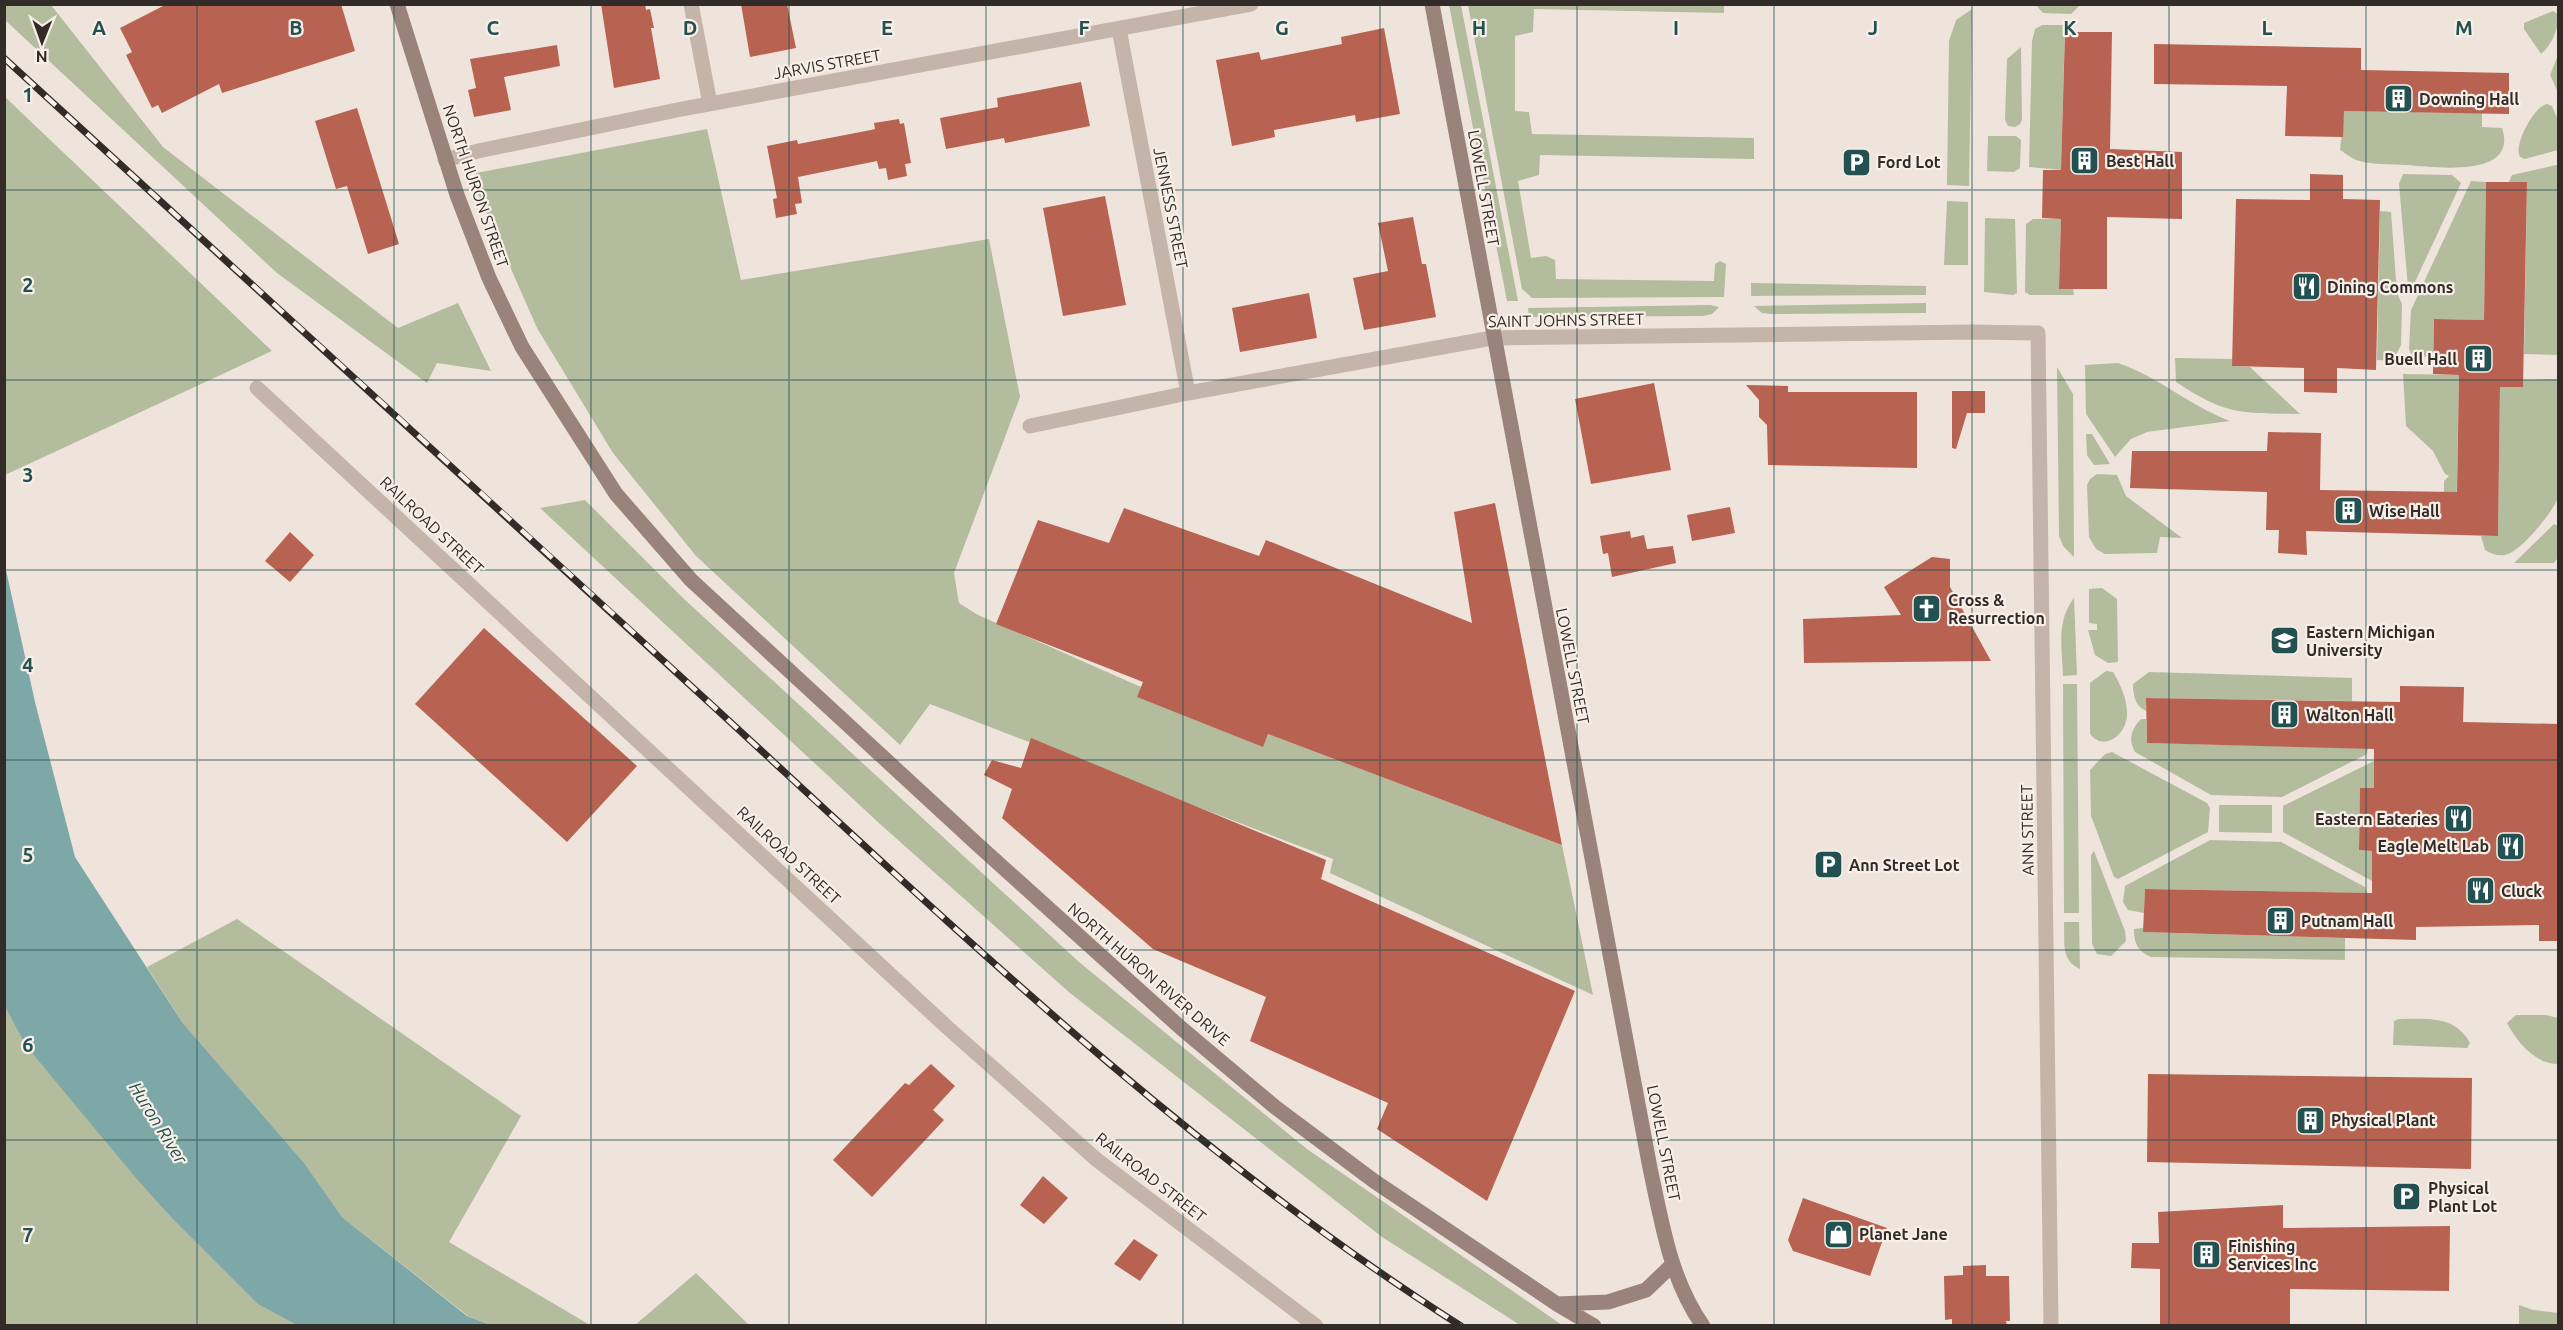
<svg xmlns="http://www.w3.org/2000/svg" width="2563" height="1330" font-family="Ubuntu,sans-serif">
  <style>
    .green { fill: #b4bc9e }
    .water { fill: #7ea8a7 }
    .building { fill: #b86251 }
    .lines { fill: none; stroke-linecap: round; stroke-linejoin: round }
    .street { stroke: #c5b4a9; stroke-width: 15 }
    .secondary { stroke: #99837b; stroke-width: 15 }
    .rail-casing { stroke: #332b28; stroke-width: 7 }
    .rail { stroke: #f7efe8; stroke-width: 4.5; stroke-dasharray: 14; stroke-linecap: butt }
    .grid { fill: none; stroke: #235050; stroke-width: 1.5; stroke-opacity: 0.55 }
    .labels { text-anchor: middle; stroke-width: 4.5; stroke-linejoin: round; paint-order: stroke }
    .street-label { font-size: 16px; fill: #332b28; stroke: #f7efe8 }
    .poi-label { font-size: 16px; font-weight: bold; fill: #332b28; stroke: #f7efe8; text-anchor: start }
    .water-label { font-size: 18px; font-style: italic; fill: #235050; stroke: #f7efe8 }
    .grid-label { font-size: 20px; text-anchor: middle; font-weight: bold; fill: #235050; stroke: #f7efe8; stroke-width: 4.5; stroke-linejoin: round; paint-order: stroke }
  </style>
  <rect width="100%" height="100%" fill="#efe4dc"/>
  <path class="green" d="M4 5H51L163 147 398 328 458 303 491 371 437 363 427 383 277 273 5 20Z
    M1449 5H1461L1518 301H1507Z
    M1468 5H1724V13L1534 9 1533 32 1515 36V111L1529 112 1532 134 1754 138V159L1540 155 1539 175 1518 181 1531 258 1546 256 1555 260 1556 279 1714 281 1715 264 1720 261 1726 264 1724 297 1532 298 1522 289Z
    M2036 5V4L2080 5 2071 14 2043 13Z
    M1972 9 1969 186 1947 185 1949 41 1956 20Z
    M2553 11 2558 14C2559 28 2552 45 2541 54L2524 29V23Z
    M2042 25H2065L2061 170 2029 167 2032 41 2035 29Z
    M2021 47 2022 120 2020 124 2015 127 2008 126 2005 120 2007 59Z
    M2558 55V89L2557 90 2550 75Z
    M4 96 272 351 5 475H4Z
    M2547 104 2552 106 2558 120V150L2525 159 2520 157C2513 146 2534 106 2547 104Z
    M2344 111 2482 113V127L2502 128C2519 179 2435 167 2407 165 2392 164 2370 165 2356 160 2351 158 2345 153 2340 150Z
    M707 129 741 280 989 239 1020 397 954 573 959 603 978 615 1141 687 1138 697 1262 746 1268 734 1562 845 1593 995 1330 873 1333 859 930 704 900 745 696 556 613 453 537 328 475 187 476 173Z
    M1988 136H2016L2021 140 2020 168 2014 172 1987 171Z
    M2556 165 2558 166V355L2524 354 2527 182H2509L2512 175Z
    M2403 174 2452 175 2461 183 2415 282 2408 287 2399 184Z
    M2471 181 2486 182 2484 320 2434 319 2433 357 2412 356 2409 349 2411 310Z
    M1947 201 1968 202V265H1944Z
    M2380 211 2391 212 2397 293 2402 304 2401 345 2393 361 2377 360Z
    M1985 218 2015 219 2017 293 2013 295 1984 292Z
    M2033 219H2061L2059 289H2073L2074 295H2030L2025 292 2026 224Z
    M1751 283 1926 286V295L1751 296Z
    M1926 303V313L1772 314 1762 313 1754 306Z
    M1710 305 1719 307 1712 314 1703 316 1529 317 1528 308Z
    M2175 358 2232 359 2233 366 2250 367 2300 414C2241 413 2227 416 2176 382Z
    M2118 363C2159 377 2190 406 2230 421L2147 432 2131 439 2115 457 2086 414 2085 365Z
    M2057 367 2073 394 2074 557 2063 546 2059 536Z
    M2403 374 2459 375 2456 531H2444V481L2449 476 2445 474 2433 451 2406 426Z
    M2556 379 2558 382V498C2551 514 2527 543 2512 552 2503 558 2493 555 2485 550L2481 536H2498L2500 387H2523V380Z
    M2086 434H2092L2110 464 2094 465 2087 455Z
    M2097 474 2117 475 2126 496 2182 538 2160 537 2157 553 2105 554 2096 549 2089 537 2087 485 2090 479Z
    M585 500 683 598 1079 962 1307 1149 1562 1325H1520L1382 1237 1070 993 880 824 540 508Z
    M2554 524 2558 526 2557 559 2554 563H2514Z
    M2102 588 2117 599 2118 662 2108 663 2095 655 2088 630H2097V624L2089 623V589Z
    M2074 598 2077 675 2063 676C2062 648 2056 621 2074 598Z
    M2106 671 2113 672C2120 684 2127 698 2127 713 2128 733 2105 753 2090 734V683Z
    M2149 672 2352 678V701L2146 698V711C2135 706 2133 695 2133 684Z
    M2063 684H2077L2079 913H2064Z
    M2141 719H2146L2147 743 2368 748 2367 754 2282 797 2211 795 2135 752C2128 740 2131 729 2141 719Z
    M2112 752 2207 803 2210 808 2208 832 2118 879 2114 877 2091 816 2090 770 2105 754Z
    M2374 761V788L2360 789 2359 850 2372 851V881L2283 832V806Z
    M2219 805H2272V833L2219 832Z
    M2210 840 2281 842 2365 887 2367 893 2145 889 2144 913 2128 910 2123 902 2125 886Z
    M2094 851 2125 931 2126 941 2111 956 2097 954 2092 944 2091 855Z
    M237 919 521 1116 449 1242 590 1325H491L468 1316 342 1217 305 1164 182 1022 147 967Z
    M2064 922H2079L2080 969C2060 960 2065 941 2064 922Z
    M2143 928V932L2345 938V960L2151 957C2138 951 2134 944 2134 929Z
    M4 1005 26 1046 168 1214 297 1325H5Z
    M2516 1015H2546L2558 1018V1064C2535 1064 2517 1042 2507 1023Z
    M2399 1019C2427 1019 2455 1015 2470 1043L2467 1048 2393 1045 2394 1021Z
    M696 1273 749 1325H635Z
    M2519 1305 2533 1310 2558 1313V1325H2519Z"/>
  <path class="water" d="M4 561 35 702 75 857 182 1022 305 1164 342 1217 467 1316 491 1325H297L258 1304 168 1214 136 1178 26 1046 4 1005Z"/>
  <path class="building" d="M167 4H341L355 51 222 93 219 84 162 113 158 105 152 108 126 55 132 52 120 28Z
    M601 4H645L646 10 650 9 654 28H651L660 79 614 88Z
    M741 4H787L796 48 750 57Z
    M1384 28 1400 114 1356 122 1355 115 1274 130 1275 137 1232 146 1216 60 1259 52 1261 60 1342 44 1341 37Z
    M2065 32H2112L2110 149 2182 152V219L2107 217V289H2059L2061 219 2042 218 2043 170H2061Z
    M2154 44 2361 48V70L2509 73V114L2344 111 2343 137 2285 136 2287 86 2154 84Z
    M557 45 560 66 504 77 511 110 474 117 468 90 476 88 470 59Z
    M1081 82 1090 126 1005 143 1004 138 946 149 940 118 998 107 997 98Z
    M357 108 399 244 368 254 347 186 336 189 315 121Z
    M899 119 900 124 904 123 911 163 905 164 907 176 888 180 886 168 879 169 877 161 798 177 802 203 795 204 797 214 776 218 773 199 777 198 767 146 797 140 798 144 871 130 875 129 874 123Z
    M2310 174 2343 175V199L2380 200 2376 370 2337 368V393L2304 392V368L2232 366 2236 199 2310 200Z
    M2486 182H2527L2523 387H2500L2498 536 2306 531 2307 555 2278 553 2279 530H2266L2267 492 2130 488 2132 451H2267L2268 432 2321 433 2320 490 2457 492 2459 375 2433 374 2434 319 2484 320Z
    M1105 196 1126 305 1063 316 1043 208Z
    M1413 217 1422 264H1426L1436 317 1364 330 1353 278 1388 271 1378 223Z
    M1309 293 1317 338 1240 352 1232 308Z
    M1654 383 1671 470 1591 484 1575 399Z
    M1746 385 1788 386V392H1917V468L1768 465 1767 425 1759 417V400Z
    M1952 391H1985V413H1967L1956 449 1952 448Z
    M1495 503 1562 845 1268 734 1263 747 1137 697 1143 682 996 624 1038 520 1109 543 1124 508 1259 556 1266 540 1472 623 1454 512Z
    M1730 507 1735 533 1692 541 1687 515Z
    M1630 531 1631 538 1644 535 1647 549 1673 546 1676 563 1612 577 1608 553 1603 554 1600 536Z
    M290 532 314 555 290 582 265 561Z
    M1932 557 1950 559V587L1991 661 1804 663 1803 619 1901 615 1884 587Z
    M484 628 637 766 567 842 415 704Z
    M2400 686 2464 687 2463 722 2559 724V941H2539V925L2416 927V940L2143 932 2145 889 2372 893V851L2359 850 2360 788H2374V749L2147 743 2146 698 2400 702Z
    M1031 738 1326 860 1321 879 1575 991 1487 1201 1377 1129 1388 1103 1250 1041 1266 997 1153 949 1002 818 1012 789 984 775 992 760 1021 768Z
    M931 1064 955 1086 933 1110 944 1120 872 1197 833 1160 905 1083 909 1085Z
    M2148 1074 2472 1078 2471 1169 2147 1162Z
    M1043 1176 1068 1198 1044 1224 1020 1205Z
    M1803 1198 1887 1228 1870 1276 1793 1251 1788 1240Z
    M2283 1205V1228L2450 1226 2449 1291 2290 1289V1326H2160V1269L2131 1268 2132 1243H2159L2158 1212Z
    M1134 1239 1158 1255 1140 1281 1114 1264Z
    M1986 1265V1276H2009L2010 1321H2006L2007 1326H1952V1319L1945 1320 1944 1276 1963 1275V1266Z"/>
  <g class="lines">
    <path class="street" d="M691 4 710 104
      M1119 29 1188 393
      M445 160 478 151 682 109 1251 4
      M257 388 948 1028 1097 1160 1316 1326
      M1030 426 1188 393 1492 338 1973 332 2038 333 2051 1326"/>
    <path class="secondary" d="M397 4 457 195 489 278 522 347 616 494 691 580 977 844 1181 1028 1275 1107 1374 1181 1557 1304 1594 1326
      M1432 4 1650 1168C1662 1223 1670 1279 1703 1326
      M1557 1304 1608 1302 1646 1290 1672 1265"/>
    <defs>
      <path id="rail" d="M4 58C241 275 479 490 714 707 951 925 1188 1153 1461 1326"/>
    </defs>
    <use href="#rail" class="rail-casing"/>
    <use href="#rail" class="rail"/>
  </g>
  <path class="grid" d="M197 4V1326M394 4V1326M591 4V1326M789 4V1326M986 4V1326M1183 4V1326M1380 4V1326M1577 4V1326M1774 4V1326M1972 4V1326M2169 4V1326M2366 4V1326M4 190H2558M4 380H2558M4 570H2558M4 760H2558M4 950H2558M4 1140H2558"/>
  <defs>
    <symbol id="building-square" viewBox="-11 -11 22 22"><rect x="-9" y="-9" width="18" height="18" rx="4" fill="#235050" stroke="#f7efe8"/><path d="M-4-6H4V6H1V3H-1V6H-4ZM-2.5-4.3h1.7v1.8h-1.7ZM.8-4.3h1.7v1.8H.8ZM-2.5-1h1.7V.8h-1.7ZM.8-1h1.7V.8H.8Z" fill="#fff"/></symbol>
    <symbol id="parking-square" viewBox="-11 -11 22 22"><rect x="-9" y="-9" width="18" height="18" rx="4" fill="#235050" stroke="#f7efe8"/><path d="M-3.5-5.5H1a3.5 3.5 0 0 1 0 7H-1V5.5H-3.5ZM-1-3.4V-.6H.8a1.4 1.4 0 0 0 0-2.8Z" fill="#fff"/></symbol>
    <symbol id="restaurant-square" viewBox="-11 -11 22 22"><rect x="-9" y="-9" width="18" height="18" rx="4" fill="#235050" stroke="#f7efe8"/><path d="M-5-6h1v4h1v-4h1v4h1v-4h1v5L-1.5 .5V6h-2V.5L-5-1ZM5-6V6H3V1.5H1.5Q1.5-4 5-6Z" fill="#fff"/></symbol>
    <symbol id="church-square" viewBox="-11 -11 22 22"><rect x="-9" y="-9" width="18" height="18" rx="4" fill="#235050" stroke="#f7efe8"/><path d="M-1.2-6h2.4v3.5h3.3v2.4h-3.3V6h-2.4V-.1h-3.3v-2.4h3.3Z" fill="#fff"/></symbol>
    <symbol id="university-square" viewBox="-11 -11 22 22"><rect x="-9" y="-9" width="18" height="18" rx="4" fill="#235050" stroke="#f7efe8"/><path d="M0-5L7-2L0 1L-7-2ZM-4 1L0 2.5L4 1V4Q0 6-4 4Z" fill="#fff"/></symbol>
    <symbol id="shop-square" viewBox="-11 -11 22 22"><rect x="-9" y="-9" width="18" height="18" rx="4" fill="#235050" stroke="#f7efe8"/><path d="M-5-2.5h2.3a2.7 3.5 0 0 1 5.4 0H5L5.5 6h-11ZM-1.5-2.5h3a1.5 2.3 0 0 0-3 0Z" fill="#fff"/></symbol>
  </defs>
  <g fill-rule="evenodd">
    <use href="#building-square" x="2382" y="82" width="33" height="33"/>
    <use href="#building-square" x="2068" y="144" width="33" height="33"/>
    <use href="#parking-square" x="1840" y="146" width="33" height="33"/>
    <use href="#restaurant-square" x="2290" y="270" width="33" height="33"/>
    <use href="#building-square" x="2462" y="342" width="33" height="33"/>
    <use href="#building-square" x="2332" y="494" width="33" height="33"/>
    <use href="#church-square" x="1910" y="592" width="33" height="33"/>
    <use href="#university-square" x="2268" y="624" width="33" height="33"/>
    <use href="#building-square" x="2268" y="698" width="33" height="33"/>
    <use href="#restaurant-square" x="2442" y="802" width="33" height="33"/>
    <use href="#restaurant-square" x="2494" y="830" width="33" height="33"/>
    <use href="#parking-square" x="1812" y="848" width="33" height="33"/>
    <use href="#restaurant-square" x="2464" y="874" width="33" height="33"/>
    <use href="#building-square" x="2264" y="904" width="33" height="33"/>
    <use href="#building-square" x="2294" y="1104" width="33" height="33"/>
    <use href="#parking-square" x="2390" y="1180" width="33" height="33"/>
    <use href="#shop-square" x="1822" y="1218" width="33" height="33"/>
    <use href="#building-square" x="2190" y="1238" width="33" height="33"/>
  </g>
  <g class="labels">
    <g class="street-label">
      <text transform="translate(827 64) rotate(-10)" y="6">JARVIS STREET</text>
      <text transform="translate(476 186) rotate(71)" y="6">NORTH HURON STREET</text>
      <text transform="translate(1484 188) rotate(80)" y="6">LOWELL STREET</text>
      <text transform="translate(1171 208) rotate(79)" y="6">JENNESS STREET</text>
      <text transform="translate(1566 320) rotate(-1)" y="6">SAINT JOHNS STREET</text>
      <text transform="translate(432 525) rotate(43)" y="6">RAILROAD STREET</text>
      <text transform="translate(1573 666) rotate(79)" y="6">LOWELL STREET</text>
      <text transform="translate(2027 830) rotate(-91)" y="6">ANN STREET</text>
      <text transform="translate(789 855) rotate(43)" y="6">RAILROAD STREET</text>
      <text transform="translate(1149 974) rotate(41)" y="6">NORTH HURON RIVER DRIVE</text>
      <text transform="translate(1664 1143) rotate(79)" y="6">LOWELL STREET</text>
      <text transform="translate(1151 1177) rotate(38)" y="6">RAILROAD STREET</text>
    </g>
    <g class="poi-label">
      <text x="2419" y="105">Downing Hall</text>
      <text x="2106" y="167">Best Hall</text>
      <text x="1877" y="168">Ford Lot</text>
      <text x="2327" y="293">Dining Commons</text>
      <text x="2457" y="365" text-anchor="end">Buell Hall</text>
      <text x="2369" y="517">Wise Hall</text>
      <text x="1948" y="606">Cross &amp;<tspan x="1948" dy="18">Resurrection</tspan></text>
      <text x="2306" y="638">Eastern Michigan<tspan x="2306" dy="18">University</tspan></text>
      <text x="2306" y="721">Walton Hall</text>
      <text x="2438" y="825" text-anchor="end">Eastern Eateries</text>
      <text x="2489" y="852" text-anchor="end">Eagle Melt Lab</text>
      <text x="1849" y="871">Ann Street Lot</text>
      <text x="2501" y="897">Cluck</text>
      <text x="2301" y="927">Putnam Hall</text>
      <text x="2331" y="1126">Physical Plant</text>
      <text x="2428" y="1194">Physical<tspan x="2428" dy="18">Plant Lot</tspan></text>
      <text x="1859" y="1240">Planet Jane</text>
      <text x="2228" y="1252">Finishing<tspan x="2228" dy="18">Services Inc</tspan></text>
    </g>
    <g class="water-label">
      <text transform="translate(158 1123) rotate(58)" y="6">Huron River</text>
    </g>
  </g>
  <g class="grid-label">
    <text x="99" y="35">A</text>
    <text x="296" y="35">B</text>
    <text x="493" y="35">C</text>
    <text x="690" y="35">D</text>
    <text x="887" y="35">E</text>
    <text x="1084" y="35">F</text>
    <text x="1282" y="35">G</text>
    <text x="1479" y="35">H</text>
    <text x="1676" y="35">I</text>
    <text x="1873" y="35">J</text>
    <text x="2070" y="35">K</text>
    <text x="2267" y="35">L</text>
    <text x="2464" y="35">M</text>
    <text x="28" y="102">1</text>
    <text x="28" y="292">2</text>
    <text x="28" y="482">3</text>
    <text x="28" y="672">4</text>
    <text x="28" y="862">5</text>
    <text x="28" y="1052">6</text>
    <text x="28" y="1242">7</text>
  </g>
  <rect width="2563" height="1330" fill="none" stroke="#332b28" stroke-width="12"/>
  <g transform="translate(42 42) rotate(181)" stroke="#f7efe8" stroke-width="4.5" paint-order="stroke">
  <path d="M0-4.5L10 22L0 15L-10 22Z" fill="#332b28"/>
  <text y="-9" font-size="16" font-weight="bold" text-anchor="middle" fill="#332b28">N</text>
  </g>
</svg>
